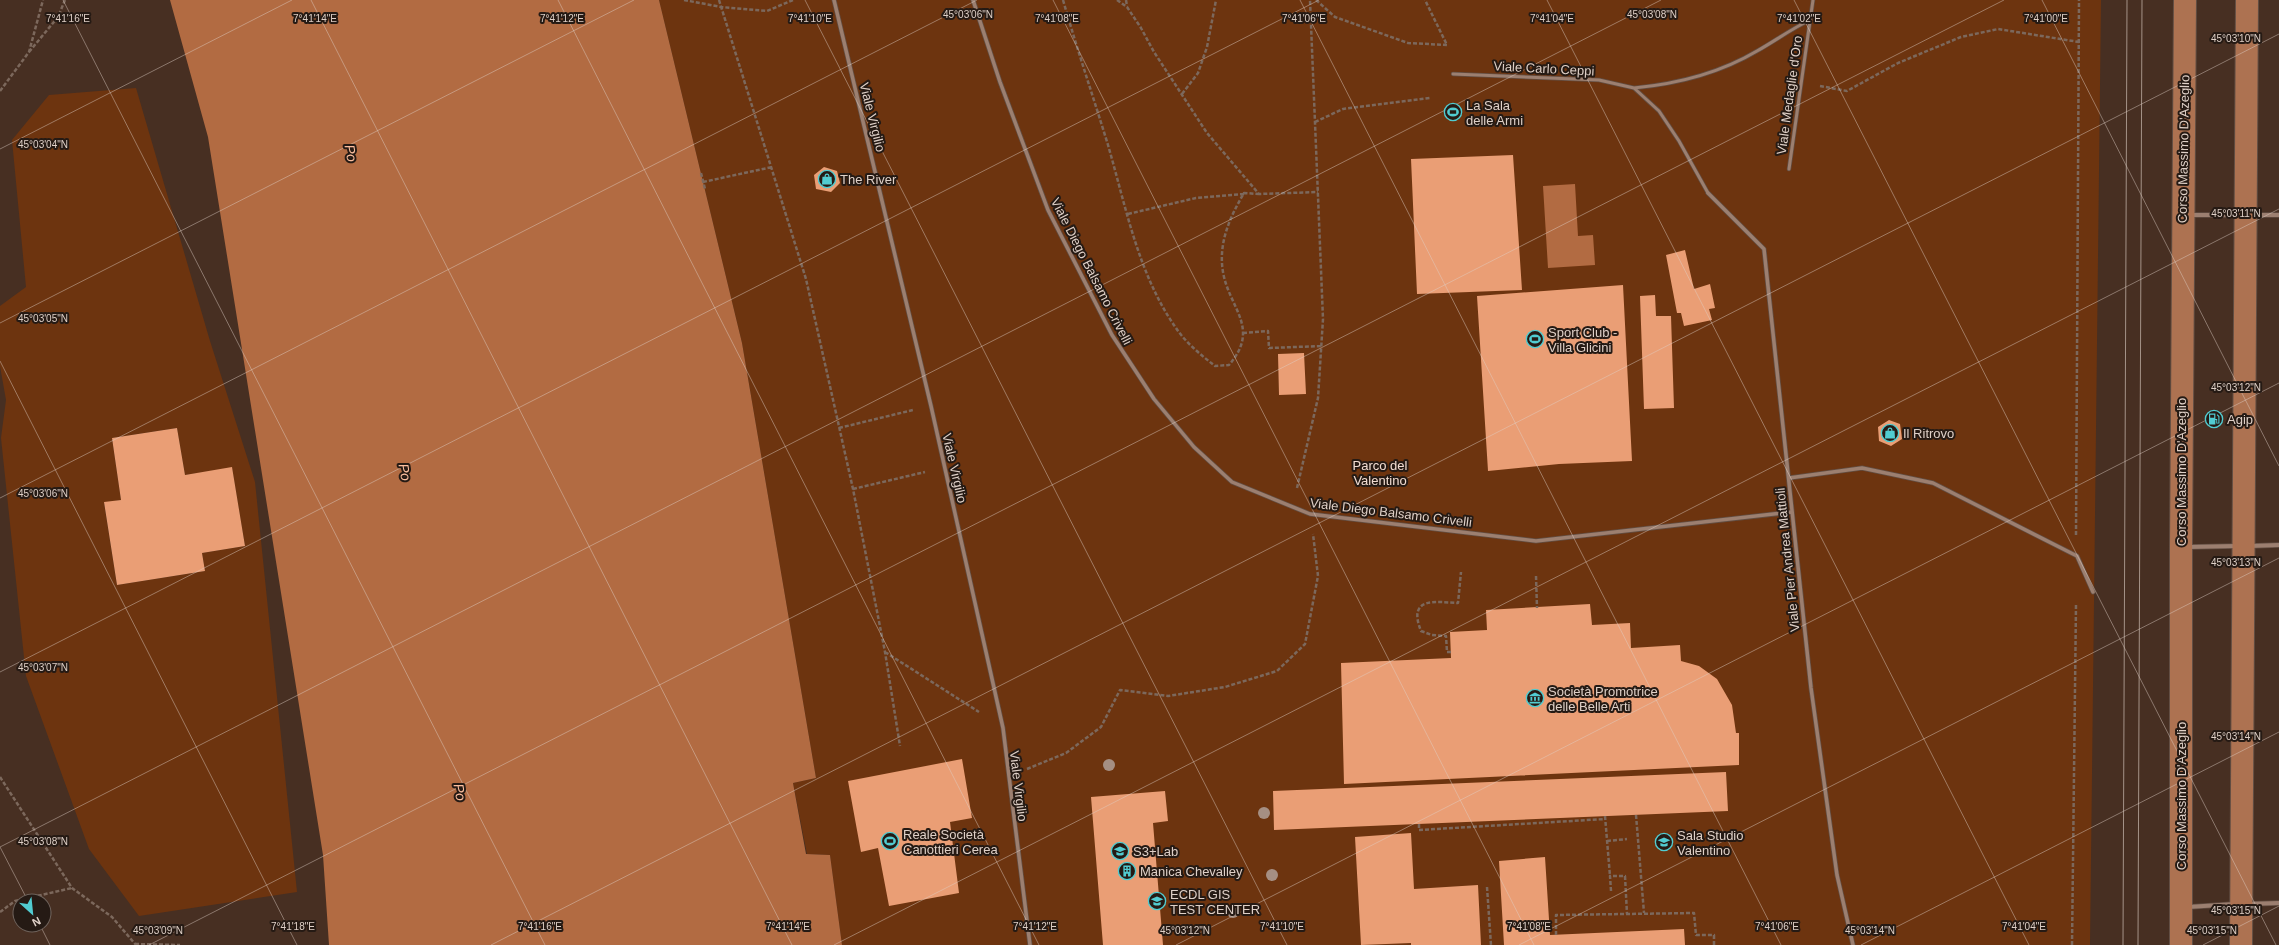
<svg xmlns="http://www.w3.org/2000/svg" width="2279" height="945" font-family="Arial,sans-serif">
  <style>
    .green { fill: #6d340f; fill-rule: evenodd }
    .water { fill: #b26b42 }
    .building { fill: #ea9e75 }
    .lines { fill: none; stroke-linecap: round; stroke-linejoin: round }
    .service-casing { stroke: #624e43; stroke-width: 4.5 }
    .pedestrian-casing { stroke: #624e43; stroke-width: 5 }
    .minor-casing { stroke: #624e43; stroke-width: 5.5 }
    .primary-casing { stroke: #624e43; stroke-width: 24 }
    .path { stroke: #7c685c; stroke-width: 2.5; stroke-dasharray: 4 2; stroke-linecap: butt }
    .service { stroke: #9c7f70; stroke-width: 3 }
    .pedestrian { stroke: #9c7f70; stroke-width: 3.5 }
    .minor { stroke: #9c7f70; stroke-width: 4 }
    .primary { stroke: #ad7251; stroke-width: 22 }
    .tram { stroke: #a59388; stroke-width: 1 }
    .tree { fill: #a58f83 }
    .ticks { fill: none; stroke: #dfd0c7; stroke-width: 1; stroke-opacity: 0.45 }
    .labels { text-anchor: middle; stroke-width: 4; stroke-linejoin: round; paint-order: stroke }
    .street-label { font-size: 13px; fill: #dfd0c7; stroke: #251a14 }
    .poi-label { font-size: 13px; fill: #dfd0c7; stroke: #251a14; text-anchor: start }
    .park-label { font-size: 13px; fill: #f2ddd2; stroke: #251a14 }
    .water-label { font-size: 14px; font-style: italic; fill: #fbbe9e; stroke: #251a14 }
    .ticks-label { font-size: 10px; text-anchor: middle; fill: #dfd0c7; stroke: #251a14; stroke-width: 4; stroke-linejoin: round; paint-order: stroke }
  </style>
  <rect width="100%" height="100%" fill="#472f22"/>
  <path class="green" d="M659 0H2101L2090 945H842L830 855 807 854 793 783 816 778 742 343Z
    M136 88 210 341 255 482 297 892 139 916 89 849 26 676 1 438 6 400 0 366V306L26 287 12 140 49 95ZM177 428 185 475 232 468 245 546 202 553 205 571 117 585 104 503 121 500 112 438Z"/>
  <path class="water" d="M170 0H659L742 343 816 778 793 783 806 854 830 855 842 945H329L323 855 208 137Z
    M1575 184 1578 236 1593 235 1595 265 1548 268 1543 186Z"/>
  <path class="building" d="M1513 155 1522 290 1417 294 1411 159Z
    M824 167 837 171 840 183 831 192 816 189 814 175Z
    M1685 250 1694 289 1710 284 1715 308 1709 309 1712 320 1684 326 1681 313H1677L1666 255Z
    M1623 285 1632 461 1559 464 1488 471 1477 296Z
    M1655 295 1656 316H1671L1674 408 1644 409 1640 296Z
    M1304 353 1306 394 1279 395 1278 354Z
    M1889 420 1900 424 1902 439 1891 446 1879 441 1878 427Z
    M177 428 185 475 232 467 245 546 202 553 205 571 117 585 104 502 121 500 112 438Z
    M1590 604 1592 625 1630 623 1631 648 1680 645 1681 661 1699 666 1717 679 1732 705 1736 733H1739V765L1344 784 1341 663 1451 658 1450 632 1487 630 1486 610Z
    M962 759 972 818 950 822 959 893 889 906 878 848 861 852 848 781Z
    M1726 772 1728 811 1274 830 1273 791Z
    M1165 791 1168 821 1153 823 1163 945H1103L1091 797Z
    M1411 833 1414 889 1478 885 1481 945H1411V943L1361 945 1355 837Z
    M1545 857 1550 935 1684 929 1685 945H1504L1499 861Z"/>
  <g class="lines">
    <defs>
      <path id="service" d="M1453 74 1599 80 1634 88 1659 111 1679 141 1708 193
        M1634 88C1676 84 1720 73 1757 51 1775 41 1791 29 1810 20
        M1789 169 1813 0"/>
      <path id="pedestrian" d="M834 0 931 406 1003 728 1030 945
        M973 0 1000 82 1048 210 1112 335 1154 399 1194 447 1232 482 1310 514 1536 541 1792 512
        M1708 193 1764 249 1811 688 1837 875 1853 945
        M1789 478 1862 468 1933 483 2077 556 2093 592"/>
      <path id="minor" d="M2189 215H2240
        M2253 215H2279
        M2249 546 2279 545
        M2187 547 2237 546
        M2247 904 2279 903
        M2188 907 2235 904"/>
      <path id="primary" d="M2181 945V547L2185 0
        M2241 945 2247 0"/>
    </defs>
    <use href="#service" class="service-casing"/>
    <use href="#pedestrian" class="pedestrian-casing"/>
    <use href="#minor" class="minor-casing"/>
    <use href="#primary" class="primary-casing"/>
    <path class="path" d="M684 0 721 7 767 11 793 0
      M719 0 806 279 853 489 885 652 900 746
      M1063 0C1077 49 1093 96 1108 145 1126 207 1138 274 1176 328 1186 343 1201 355 1215 366L1229 365C1261 328 1229 308 1223 272 1218 243 1230 217 1244 193L1259 194
      M1117 0 1127 7 1141 28 1154 52 1207 133 1259 194 1318 192
      M1126 0 1127 6
      M1316 0 1335 17 1408 43 1447 45 1425 0
      M29 52 58 17 65 0
      M1820 86 1847 91 1898 63 1961 37 1998 29 2079 42
      M0 91 29 52 43 0
      M1182 94 1198 73 1207 47 1216 0
      M1315 122 1343 109 1430 98
      M701 173 705 189
      M703 182 772 167
      M1128 214 1196 198 1244 194
      M1243 333 1268 331 1269 348 1322 346
      M839 428 913 410
      M1297 488 1318 398 1323 319 1310 0
      M853 489 925 472
      M2076 535 2079 0
      M1536 576 1537 608
      M885 652 979 712
      M1451 652H1447L1446 636 1432 635 1421 631C1407 596 1436 602 1458 603L1461 572
      M1027 769 1066 753 1101 727 1120 690 1168 696 1225 687 1277 671 1305 644 1318 576 1313 534
      M0 777 72 888 112 917 136 945
      M1636 815 1644 913
      M1605 816 1610 876
      M1419 824V830L1605 819
      M1607 841 1627 839
      M1487 887 1491 945
      M1611 891 1610 876H1625L1627 914
      M0 912 15 901 72 888
      M1556 935V915L1694 913 1696 935H1714V945
      M135 944 180 945
      M2072 945 2076 604"/>
    <use href="#service" class="service"/>
    <use href="#pedestrian" class="pedestrian"/>
    <use href="#minor" class="minor"/>
    <use href="#primary" class="primary"/>
    <path class="tram" d="M2123 945 2127 0
      M2138 945 2142 0"/>
  </g>
  <g class="tree">
    <circle cx="1109" cy="765" r="6"/>
    <circle cx="1264" cy="813" r="6"/>
    <circle cx="1272" cy="875" r="6"/>
    <circle cx="1233" cy="912" r="6"/>
  </g>
  <path class="ticks" d="M63 0 545 945M311 0 792 945M558 0 1039 945M805 0 1287 945M1053 0 1534 945M1300 0 1781 945M1547 0 2029 945M1794 0 2276 945M2042 0 2279 466M0 149 292 0M0 323 634 0M0 361 297 945M0 498 977 0M0 672 1319 0M0 847 28 901M0 847 1661 0M40 925 50 945M149 945 2004 0M491 945 2279 34M834 945 2279 209M1176 945 2279 383M1519 945 2279 558M1861 945 2279 732M2203 945 2279 906"/>
  <defs>
    <symbol id="stadium-ring" viewBox="-11 -11 22 22"><circle r="9.5" fill="#251a14" stroke="#51ccd1" stroke-width="1.5"/><path d="M0-5a6.5 5 0 1 0 0 10a6.5 5 0 1 0 0-10ZM-3.5-1.8h7v3.6h-7Z" fill="#51ccd1"/></symbol>
    <symbol id="shop-ring" viewBox="-11 -11 22 22"><circle r="9.5" fill="#251a14" stroke="#51ccd1" stroke-width="1.5"/><path d="M-5-2.5h2.3a2.7 3.5 0 0 1 5.4 0H5L5.5 6h-11ZM-1.5-2.5h3a1.5 2.3 0 0 0-3 0Z" fill="#51ccd1"/></symbol>
    <symbol id="fuel-ring" viewBox="-11 -11 22 22"><circle r="9.5" fill="#251a14" stroke="#51ccd1" stroke-width="1.5"/><path d="M-5.5-6h7V0h2V4h1.3V-2.5L3-4.5l.8-.8L6-3V5H2.5V1h-1V6h-7ZM-4.2-4.7v3.2H.2V-4.7Z" fill="#51ccd1"/></symbol>
    <symbol id="museum-ring" viewBox="-11 -11 22 22"><circle r="9.5" fill="#251a14" stroke="#51ccd1" stroke-width="1.5"/><path d="M0-6L6-3V-2H-6V-3ZM-5-1h2V3h-2ZM-1-1h2V3h-2ZM3-1h2V3H3ZM-6 4H6V6H-6Z" fill="#51ccd1"/></symbol>
    <symbol id="university-ring" viewBox="-11 -11 22 22"><circle r="9.5" fill="#251a14" stroke="#51ccd1" stroke-width="1.5"/><path d="M0-5L7-2L0 1L-7-2ZM-4 1L0 2.5L4 1V4Q0 6-4 4Z" fill="#51ccd1"/></symbol>
    <symbol id="building-ring" viewBox="-11 -11 22 22"><circle r="9.5" fill="#251a14" stroke="#51ccd1" stroke-width="1.5"/><path d="M-4-6H4V6H1V3H-1V6H-4ZM-2.5-4.3h1.7v1.8h-1.7ZM.8-4.3h1.7v1.8H.8ZM-2.5-1h1.7V.8h-1.7ZM.8-1h1.7V.8H.8Z" fill="#51ccd1"/></symbol>
  </defs>
  <g fill-rule="evenodd">
    <use href="#stadium-ring" x="1443" y="102" width="20" height="20"/>
    <use href="#shop-ring" x="817" y="169" width="20" height="20"/>
    <use href="#stadium-ring" x="1525" y="329" width="20" height="20"/>
    <use href="#fuel-ring" x="2204" y="409" width="20" height="20"/>
    <use href="#shop-ring" x="1880" y="423" width="20" height="20"/>
    <use href="#museum-ring" x="1525" y="688" width="20" height="20"/>
    <use href="#stadium-ring" x="880" y="831" width="20" height="20"/>
    <use href="#university-ring" x="1654" y="832" width="20" height="20"/>
    <use href="#university-ring" x="1110" y="841" width="20" height="20"/>
    <use href="#building-ring" x="1117" y="861" width="20" height="20"/>
    <use href="#university-ring" x="1147" y="891" width="20" height="20"/>
  </g>
  <g class="labels">
    <g class="street-label">
      <text transform="translate(1544 68) rotate(3)" y="5">Viale Carlo Ceppi</text>
      <text transform="translate(1789 95) rotate(-82)" y="5">Viale Medaglie d'Oro</text>
      <text transform="translate(873 117) rotate(76)" y="5">Viale Virgilio</text>
      <text transform="translate(2183 149) rotate(-89)" y="5">Corso Massimo D'Azeglio</text>
      <text transform="translate(1092 271) rotate(63)" y="5">Viale Diego Balsamo Crivelli</text>
      <text transform="translate(955 468) rotate(77)" y="5">Viale Virgilio</text>
      <text transform="translate(2181 472) rotate(-90)" y="5">Corso Massimo D'Azeglio</text>
      <text transform="translate(1391 512) rotate(7)" y="5">Viale Diego Balsamo Crivelli</text>
      <text transform="translate(1787 560) rotate(-96)" y="5">Viale Pier Andrea Mattioli</text>
      <text transform="translate(1019 786) rotate(83)" y="5">Viale Virgilio</text>
      <text transform="translate(2181 796) rotate(-90)" y="5">Corso Massimo D'Azeglio</text>
    </g>
    <g class="poi-label">
      <text x="1466" y="110">La Sala<tspan x="1466" dy="15">delle Armi</tspan></text>
      <text x="840" y="184">The River</text>
      <text x="1548" y="337">Sport Club -<tspan x="1548" dy="15">Villa Glicini</tspan></text>
      <text x="2227" y="424">Agip</text>
      <text x="1903" y="438">Il Ritrovo</text>
      <text x="1548" y="696">Società Promotrice<tspan x="1548" dy="15">delle Belle Arti</tspan></text>
      <text x="903" y="839">Reale Società<tspan x="903" dy="15">Canottieri Cerea</tspan></text>
      <text x="1677" y="840">Sala Studio<tspan x="1677" dy="15">Valentino</tspan></text>
      <text x="1133" y="856">S3+Lab</text>
      <text x="1140" y="876">Manica Chevalley</text>
      <text x="1170" y="899">ECDL GIS<tspan x="1170" dy="15">TEST CENTER</tspan></text>
    </g>
    <g class="park-label">
      <text x="1380" y="470">Parco del<tspan x="1380" dy="15">Valentino</tspan></text>
    </g>
    <g class="water-label">
      <text transform="translate(351 153) rotate(80)" y="5">Po</text>
      <text transform="translate(405 472) rotate(80)" y="5">Po</text>
      <text transform="translate(460 792) rotate(80)" y="5">Po</text>
    </g>
  </g>
  <g class="ticks-label">
    <text x="968" y="18">45°03'06"N</text>
    <text x="1652" y="18">45°03'08"N</text>
    <text x="68" y="22">7°41'16"E</text>
    <text x="315" y="22">7°41'14"E</text>
    <text x="562" y="22">7°41'12"E</text>
    <text x="810" y="22">7°41'10"E</text>
    <text x="1057" y="22">7°41'08"E</text>
    <text x="1304" y="22">7°41'06"E</text>
    <text x="1552" y="22">7°41'04"E</text>
    <text x="1799" y="22">7°41'02"E</text>
    <text x="2046" y="22">7°41'00"E</text>
    <text x="2236" y="42">45°03'10"N</text>
    <text x="43" y="148">45°03'04"N</text>
    <text x="2236" y="217">45°03'11"N</text>
    <text x="43" y="322">45°03'05"N</text>
    <text x="2236" y="391">45°03'12"N</text>
    <text x="43" y="497">45°03'06"N</text>
    <text x="2236" y="566">45°03'13"N</text>
    <text x="43" y="671">45°03'07"N</text>
    <text x="2236" y="740">45°03'14"N</text>
    <text x="43" y="845">45°03'08"N</text>
    <text x="2236" y="914">45°03'15"N</text>
    <text x="293" y="930">7°41'18"E</text>
    <text x="540" y="930">7°41'16"E</text>
    <text x="788" y="930">7°41'14"E</text>
    <text x="1035" y="930">7°41'12"E</text>
    <text x="1282" y="930">7°41'10"E</text>
    <text x="1529" y="930">7°41'08"E</text>
    <text x="1777" y="930">7°41'06"E</text>
    <text x="2024" y="930">7°41'04"E</text>
    <text x="158" y="934">45°03'09"N</text>
    <text x="1185" y="934">45°03'12"N</text>
    <text x="1870" y="934">45°03'14"N</text>
    <text x="2212" y="934">45°03'15"N</text>
  </g>
  <g transform="translate(32 913) rotate(153)"><circle r="19" fill="#251a14" stroke="#6f635c"/>
  <path d="M0-3L7 15L0 10L-7 15Z" fill="#51ccd1"/>
  <text y="-6" font-size="11" font-weight="bold" text-anchor="middle" fill="#dfd0c7">N</text>
  </g>
</svg>
